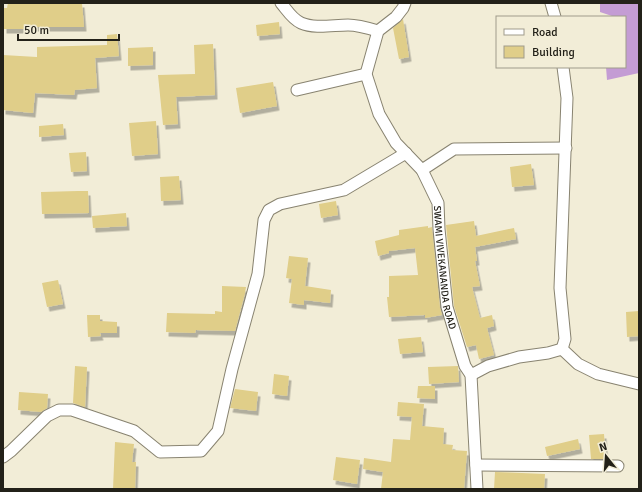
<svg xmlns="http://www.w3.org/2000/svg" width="642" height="492" font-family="Signika,sans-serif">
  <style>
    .water { fill: #c49cd4 }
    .building { fill: #e0ce89; filter: url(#shadow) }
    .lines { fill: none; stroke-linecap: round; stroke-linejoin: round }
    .street-casing { stroke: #888370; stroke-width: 13 }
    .street { stroke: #fff; stroke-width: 11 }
    .labels { text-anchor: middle; stroke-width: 4; stroke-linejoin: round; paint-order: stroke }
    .street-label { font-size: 10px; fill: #232119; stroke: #f2edd7 }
  </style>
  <defs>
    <filter id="shadow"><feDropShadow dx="2.5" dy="4.5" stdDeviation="0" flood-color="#0004"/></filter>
  </defs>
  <rect width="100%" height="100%" fill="#f2edd7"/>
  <path class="water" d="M600 3H639V73L607 80 606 67H625V17H615L600 12Z"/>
  <path class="building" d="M8 3H82L84 27H24V29H4V8H7Z
    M403 19 409 57 399 59 393 28Z
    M279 22 280 34 257 36 256 25Z
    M117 34 119 56 95 58 97 88 75 90 74 95 35 93 33 113 3 110V55L37 57V47L107 45V35Z
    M213 44 215 95 176 97 178 124 163 125 158 75 195 74 194 45Z
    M153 47V65L128 66V48Z
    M273 82 277 106 240 113 236 88Z
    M156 121 158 154 132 156 129 123Z
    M63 124 64 135 39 137V126Z
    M86 152 87 171 71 172 69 153Z
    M531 164 534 185 512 187 510 167Z
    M179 176 181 200 161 201 160 177Z
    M78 191H88L89 213 42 214 41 192Z
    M336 201 338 215 321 218 319 204Z
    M126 213 127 226 93 228 92 216Z
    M474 221 476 236 514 228 516 239 475 247 477 261H475L480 286 472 287 480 318 492 315 494 326 487 328 494 355 479 359 476 345 467 347 454 306 446 225Z
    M428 226V228L432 227 440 308 442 315 425 318V315L389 317 387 297H389V276L418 275 415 248 389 251V253L378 256 375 241 399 235V230Z
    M289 256 308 258 305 286 331 290 330 303 304 300V305L289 303 292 279 286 278Z
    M58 280 63 304 47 307 42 283Z
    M222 286 246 287 245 293 235 331 196 330 195 333 166 332 167 313 215 314V311L222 312Z
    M639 311V336L627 337 626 312Z
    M87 315H100V321L117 322V333H100L101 336 88 337Z
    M421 337 423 352 400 354 398 339Z
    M75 366 87 367 85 407 73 403Z
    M458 366 459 382 429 384 428 367Z
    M274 374 289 376 287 396 272 394Z
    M418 386H435V399L417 398Z
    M235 389 258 392 256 411 230 408Z
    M19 392 48 394 47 408 41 412 18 410Z
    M398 402 424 404 422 426 444 428 443 444 453 445 452 450 467 451 464 489H381L383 472 363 469 364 458 391 462 393 439 410 440 412 417 397 416Z
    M604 434 606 459H591L589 435Z
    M578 439 580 449 547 456 545 447Z
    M115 442 134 444 132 462H136L135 489H113Z
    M336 457 360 460 357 484 333 480Z
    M495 472 545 474 544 489H494Z"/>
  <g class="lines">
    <defs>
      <g id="street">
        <path d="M281 3C287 10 292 19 301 23 315 29 333 25 348 25 358 25 368 28 378 31"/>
        <path id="s1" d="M405 3 403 8 396 17 378 31 366 74 379 114 396 143 422 170 438 203 439 229 447 307 465 366 471 375 477 489"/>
        <path d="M551 3 555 17"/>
        <path d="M297 90 366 74"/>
        <path d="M422 170 454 149 566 148"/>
        <path d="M562 349 565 339 560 288 567 98 563 67"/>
        <path d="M471 375 488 366 519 357 548 353 562 349 578 364 598 374 639 384"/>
        <path d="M3 457 11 451 47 416 59 410H72L134 431 160 452 201 451 218 431 232 369 258 274 264 220 269 210 280 204 344 190 406 153"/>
        <path d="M476 465 618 466"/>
      </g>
    </defs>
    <use href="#street" class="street-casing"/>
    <use href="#street" class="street"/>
  </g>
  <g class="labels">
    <g class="street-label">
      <text dy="4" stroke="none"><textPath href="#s1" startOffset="299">SWAMI VIVEKANANDA ROAD</textPath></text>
    </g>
  </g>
  <rect width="642" height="492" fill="none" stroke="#232119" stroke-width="8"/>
  <rect x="496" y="16" width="130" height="52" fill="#f2edd7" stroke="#9f9b8b"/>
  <rect x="504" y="29" width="20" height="6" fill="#ffffff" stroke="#9f9b8b"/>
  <text x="532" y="36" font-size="12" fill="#232119">Road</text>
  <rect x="504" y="46" width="20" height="12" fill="#e0ce89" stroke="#9f9b8b"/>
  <text x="532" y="56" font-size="12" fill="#232119">Building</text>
  <g transform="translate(606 456) rotate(343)" stroke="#f2edd7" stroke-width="3" paint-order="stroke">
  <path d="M0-3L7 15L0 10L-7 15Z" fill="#232119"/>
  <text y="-6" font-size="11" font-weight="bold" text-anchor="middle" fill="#232119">N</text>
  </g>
  <path d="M18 34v6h101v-6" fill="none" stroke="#232119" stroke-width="2"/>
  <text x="24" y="34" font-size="12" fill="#232119" stroke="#f2edd7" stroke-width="3" paint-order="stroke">50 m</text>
</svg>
